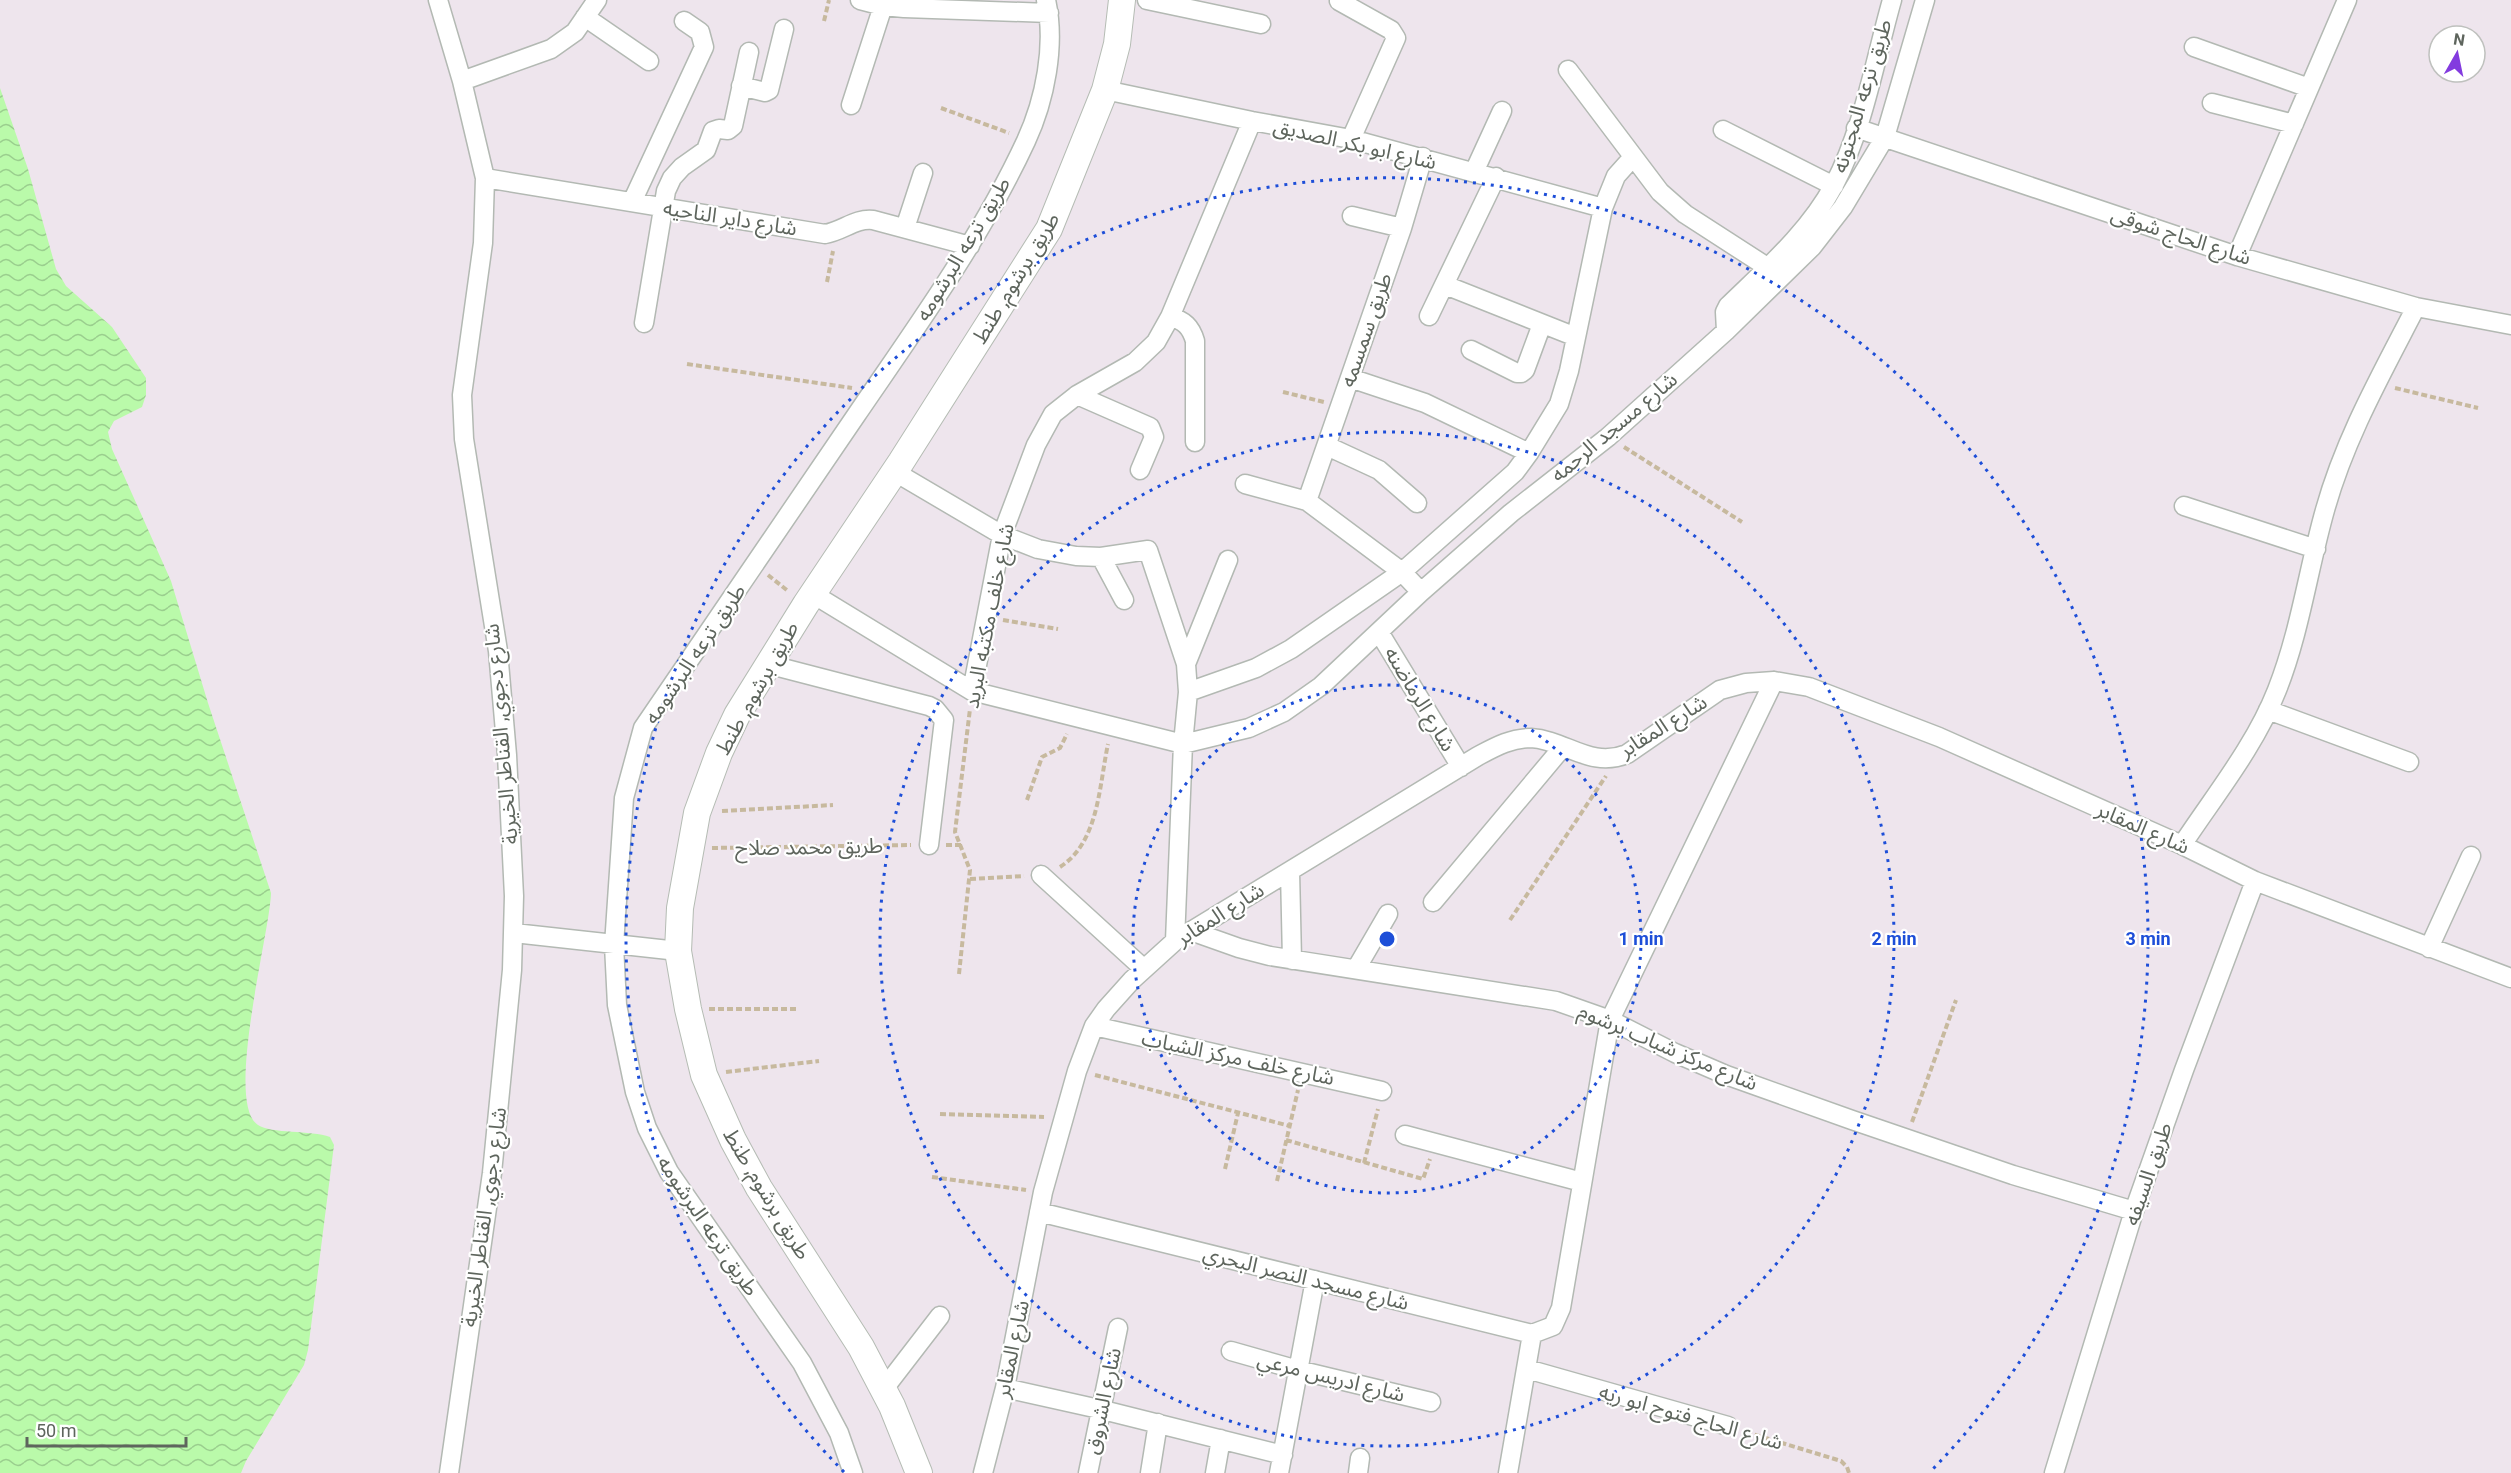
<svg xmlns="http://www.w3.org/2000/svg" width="2511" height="1473" font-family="Roboto,'Noto Sans Arabic',sans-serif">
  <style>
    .water { fill: url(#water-waves) }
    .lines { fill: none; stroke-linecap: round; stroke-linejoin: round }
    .street-casing { stroke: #b3b9b3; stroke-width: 21 }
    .secondary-casing { stroke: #b5bcb4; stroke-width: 28 }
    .path { stroke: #c7b99e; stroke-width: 4; stroke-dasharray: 6 3; stroke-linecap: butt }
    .street { stroke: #fff; stroke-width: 18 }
    .secondary { stroke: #fff; stroke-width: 26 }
    .ring { fill: none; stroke: #1d4ed8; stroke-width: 3; stroke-dasharray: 3 6 }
    .labels { text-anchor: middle; stroke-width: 4.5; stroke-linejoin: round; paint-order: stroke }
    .street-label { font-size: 21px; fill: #5e655d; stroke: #fff }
    .centre { fill: #1d4ed8; stroke: #fff; stroke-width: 3 }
    .ring-label { font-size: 18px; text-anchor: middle; font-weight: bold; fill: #1d4ed8; stroke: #fff; stroke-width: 4.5; stroke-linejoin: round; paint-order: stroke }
  </style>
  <defs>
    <pattern id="water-waves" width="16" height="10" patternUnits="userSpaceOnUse" patternTransform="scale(1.5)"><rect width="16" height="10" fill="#bafaaa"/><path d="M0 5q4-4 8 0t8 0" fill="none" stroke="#9ace8e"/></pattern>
  </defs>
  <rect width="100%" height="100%" fill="#eee5ed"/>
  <path class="water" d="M0 88 28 169 56 269 66 286 112 327 146 378V395L142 407 114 421 108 432 112 449 171 581 208 703 271 893C270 933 224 1103 258 1125 271 1134 311 1130 330 1137L334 1145 308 1350 304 1365 246 1461 241 1473H0Z"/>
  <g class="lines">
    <defs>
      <path id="street" d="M438 0 462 81 485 178 483 243 462 395 464 439 498 651 507 755 514 896 512 970 492 1173 449 1473
        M860 0 883 6 904 8 1049 13
        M1147 0 1261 24
        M1339 1 1391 30 1396 38 1351 139
        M585 17 649 61
        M2194 47 2309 88
        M1568 70 1660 192 1685 214 1767 267
        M462 81 551 49 575 32 597 0
        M741 86 765 92 769 90 784 29
        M1105 90 1252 121 1351 139 1603 208
        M2212 103 2294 124
        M851 105 883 6
        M1856 128 2237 256 2416 307 2511 325
        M1723 130 1834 186
        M1474 172 1502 111
        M485 178 825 234C843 231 855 218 873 220L970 246
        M632 202 704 47 700 32 684 21
        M1352 216 1402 228
        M905 228 923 173
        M2237 256 2347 0
        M1445 285 1576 337
        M1429 316 1496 177
        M1170 317C1184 320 1191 327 1195 341V442
        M644 323 666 191 672 178 682 167 706 150 713 131 719 129 728 130 733 126 749 52
        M1726 331 1725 312 1728 306C1766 269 1809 232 1834 185 1863 130 1875 60 1892 0
        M1471 350 1517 373H1521L1525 370 1542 324
        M1350 378 1425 403 1529 453
        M1077 395 1150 427 1154 437 1140 470
        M1327 446 1379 470 1417 503
        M895 472 1002 535 1038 549 1076 556 1101 557 1148 550 1186 664 1188 692 1183 744 1175 941
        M1245 484 1307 501 1402 572 1421 592
        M1307 501 1402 228 1423 157
        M2184 506 2316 549
        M1101 557 1124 600
        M813 594 972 691 1183 744 1249 728 1284 712 1321 686 1421 592 1511 513 1608 437 1726 331 1812 247 1843 207 1885 137 1925 0
        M1379 632 1461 767
        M767 664 929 706 935 709 944 720 929 845
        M1186 664 1228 560
        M972 691 1002 535 1036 445 1053 414 1077 395 1135 362 1156 342 1170 317 1252 121
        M1188 692 1256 668 1291 649 1402 572 1515 472 1529 453 1559 404 1569 371 1603 208 1616 176 1633 157
        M2268 710 2409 762
        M2182 845C2215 795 2255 746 2277 690 2300 632 2308 570 2325 510 2345 438 2382 373 2416 307
        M1290 871 1292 960
        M1041 875 1144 969
        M1433 902 1562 748
        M1191 931 1239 948 1270 956 1556 1001 1610 1020 1675 1053 1726 1075 1852 1120 2013 1175 2134 1211
        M514 933 678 951
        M2429 948 2471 856
        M1356 969 1388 914
        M1094 1026 1382 1091
        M1405 1135 1582 1182
        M1039 1212 1532 1334 1553 1326 1561 1308 1610 1020 1774 681
        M1231 1351 1298 1370 1431 1402
        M1527 1369 1728 1426
        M1005 1388 1099 1409 1283 1455
        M883 1390 940 1316
        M853 1473 839 1433 802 1363 669 1172 647 1128 635 1092 617 1005 614 945 624 798 643 728C715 624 786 519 857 414 917 326 981 238 1026 141 1045 100 1056 45 1046 0
        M983 1473 1005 1388 1043 1192 1077 1071 1094 1026 1106 1009 1132 980 1175 941 1478 756C1495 747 1511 738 1531 738 1566 740 1590 769 1627 754L1720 690 1746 683 1774 681 1809 687 1939 737 2182 845 2255 881 2511 978
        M1088 1473 1118 1328
        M1150 1473 1158 1423
        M1215 1473 1221 1439
        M1279 1473 1315 1280
        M1358 1473 1360 1458
        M1508 1473 1532 1334
        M2054 1473 2134 1211 2184 1070 2255 881"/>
      <path id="secondary" d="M919 1473 892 1406 861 1347 759 1188 733 1140 704 1075 688 1009 678 951 680 908 697 813 719 753 737 715 806 604 901 462 1049 229 1105 90 1117 44 1122 0"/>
    </defs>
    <use href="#street" class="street-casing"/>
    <use href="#secondary" class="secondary-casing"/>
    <path class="path" d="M824 21 829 0
      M941 108 1009 133
      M827 282 833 251
      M687 364 852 388
      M2395 388 2478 408
      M1283 392 1324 402
      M1624 447 1742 522
      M768 575 788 591
      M1003 620 1058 629
      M1027 800 1042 757 1060 748 1067 734
      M722 811 833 805
      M946 845H961
      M712 848 911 845
      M1060 867C1099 842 1099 786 1108 744
      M970 879 1024 876
      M1510 920 1606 776
      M959 974 970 870 955 832 970 709
      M709 1009H798
      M726 1072 819 1061
      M1095 1075 1290 1126
      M940 1114 1044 1117
      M1912 1122 1956 1000
      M1286 1140 1423 1179 1430 1159
      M1364 1163 1378 1109
      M1225 1169 1238 1113
      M932 1177 1026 1190
      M1277 1181 1298 1090
      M1746 1432 1841 1461 1847 1467 1849 1473"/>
    <use href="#street" class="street"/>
    <use href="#secondary" class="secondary"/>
  </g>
  <g class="ring">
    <circle cx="1387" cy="939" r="254"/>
    <circle cx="1387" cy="939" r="507"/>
    <path d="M844 1472A761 761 0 1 1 1930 1472"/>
  </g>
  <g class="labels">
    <g class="street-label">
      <text transform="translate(1862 96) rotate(-73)" y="7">طريق ترعه المجنونه</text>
      <text transform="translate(1355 144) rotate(13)" y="7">شارع ابو بكر الصديق</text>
      <text transform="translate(730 218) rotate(9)" y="7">شارع داير الناحيه</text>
      <text transform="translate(2181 236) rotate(18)" y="7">شارع الحاج شوقى</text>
      <text transform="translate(963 249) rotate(-59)" y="7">طريق ترعه البرشومه</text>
      <text transform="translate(1016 278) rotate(-59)" y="7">طريق برشوم, طنط</text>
      <text transform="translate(1366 330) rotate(-71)" y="7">طريق سمسمه</text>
      <text transform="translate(1614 427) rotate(-40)" y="7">شارع مسجد الرحمه</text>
      <text transform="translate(989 616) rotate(-79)" y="7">شارع خلف مكتبه البريد</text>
      <text transform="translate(695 654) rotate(-56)" y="7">طريق ترعه البرشومه</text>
      <text transform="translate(757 688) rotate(-61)" y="7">طريق برشوم, طنط</text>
      <text transform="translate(1420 699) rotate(59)" y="7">شارع الرماضنه</text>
      <text transform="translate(1663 726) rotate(-32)" y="7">شارع المقابر</text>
      <text transform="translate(501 734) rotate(-95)" y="7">شارع دجوي, القناطر الخيرية</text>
      <text transform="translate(2143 828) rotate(24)" y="7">شارع المقابر</text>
      <text transform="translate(809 847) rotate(-1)" y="7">طريق محمد صلاح</text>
      <text transform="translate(1220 914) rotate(-32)" y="7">شارع المقابر</text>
      <text transform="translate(1668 1047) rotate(23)" y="7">شارع مركز شباب برشوم</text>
      <text transform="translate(1238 1058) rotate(12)" y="7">شارع خلف مركز الشباب</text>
      <text transform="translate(2148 1174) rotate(-71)" y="7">طريق السيفه</text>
      <text transform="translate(767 1194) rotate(59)" y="7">طريق برشوم, طنط</text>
      <text transform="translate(484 1217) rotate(-82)" y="7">شارع دجوي, القناطر الخيرية</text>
      <text transform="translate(708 1226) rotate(56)" y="7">طريق ترعه البرشومه</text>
      <text transform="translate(1306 1278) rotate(14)" y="7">شارع مسجد النصر البحري</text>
      <text transform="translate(1012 1349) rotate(-78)" y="7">شارع المقابر</text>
      <text transform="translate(1331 1377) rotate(14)" y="7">شارع ادريس مرعي</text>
      <text transform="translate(1103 1401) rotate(-78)" y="7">شارع الشروق</text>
      <text transform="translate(1691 1417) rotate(16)" y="7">شارع الحاج فتوح ابو ريه</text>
    </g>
  </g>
  <circle cx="1387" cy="939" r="9" class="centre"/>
  <g class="ring-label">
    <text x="1641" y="945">1 min</text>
    <text x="1894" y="945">2 min</text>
    <text x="2148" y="945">3 min</text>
  </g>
  <g transform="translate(2457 54) rotate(9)"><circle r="28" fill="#ffffff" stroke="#bfc1be" stroke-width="1.5"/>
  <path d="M0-4.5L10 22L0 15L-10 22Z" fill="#833bdf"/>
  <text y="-9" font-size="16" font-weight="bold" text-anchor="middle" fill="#5e655d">N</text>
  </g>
  <path d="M27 1437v9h159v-9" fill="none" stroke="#5e655d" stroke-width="3"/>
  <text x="36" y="1437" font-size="18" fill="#5e655d" stroke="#ffffff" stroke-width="4.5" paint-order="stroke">50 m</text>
</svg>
